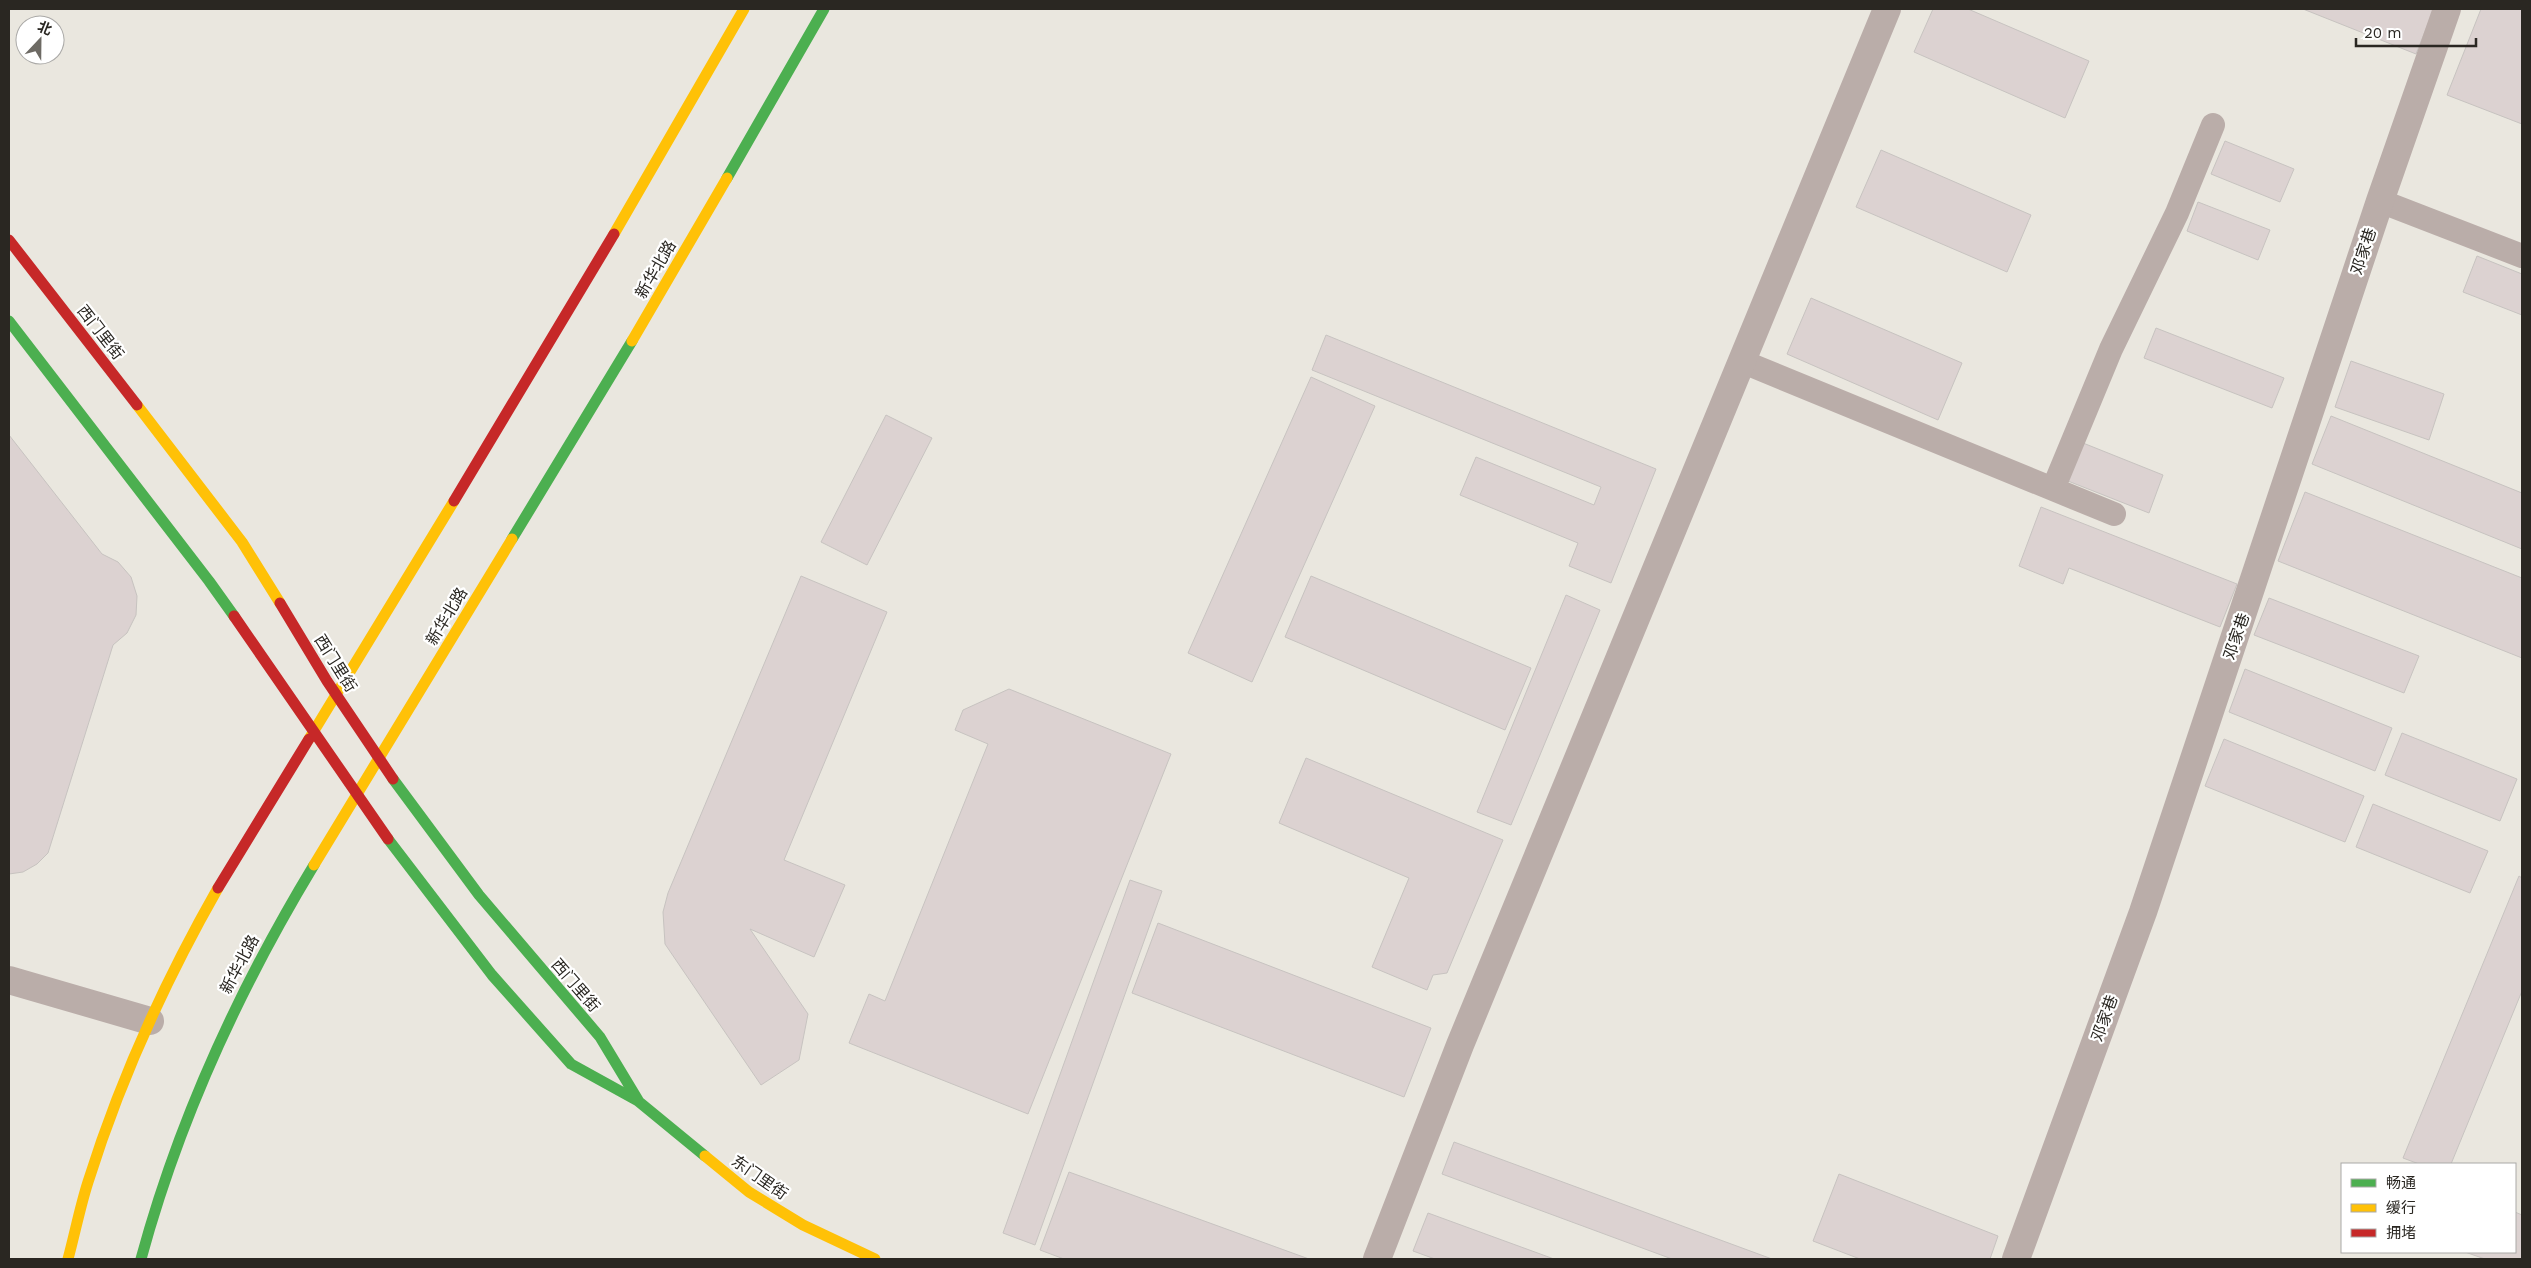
<svg xmlns="http://www.w3.org/2000/svg" width="2531" height="1268" font-family="'Work Sans','Noto Sans SC',sans-serif">
  <style>
    .building { fill: #dcd2d1; stroke: #c7c3c0 }
    .lines { fill: none; stroke-linecap: round; stroke-linejoin: round }
    .lane { stroke: #baada9; stroke-width: 24 }
    .street { stroke: #baada9; stroke-width: 28 }
    .fast { stroke: #4caf50; stroke-width: 11 }
    .slow { stroke: #ffc107; stroke-width: 11 }
    .jam { stroke: #c62828; stroke-width: 11 }
    .labels { text-anchor: middle; stroke-width: 4.5; stroke-linejoin: round; paint-order: stroke }
    .street-label { font-size: 16px; fill: #2a2722; stroke: #fff }
  </style>
  <rect width="100%" height="100%" fill="#eae7df"/>
  <path class="building" d="M1933 9H1968L2089 61 2065 118 1914 52Z
    M2303 9H2434L2416 54Z
    M2481 9H2522V124L2447 95Z
    M2225 141 2294 169 2280 202 2211 174Z
    M1881 150 2031 215 2007 272 1856 207Z
    M2198 202 2270 230 2258 260 2187 231Z
    M2477 256 2522 274V315L2463 292Z
    M1811 298 1962 363 1938 420 1787 354Z
    M2156 328 2284 378 2272 408 2144 358Z
    M1326 335 1656 469 1611 583 1569 566 1578 543 1460 495 1476 457 1594 505 1601 487 1312 370Z
    M2351 361 2444 394 2429 440 2335 407Z
    M1311 377 1375 406 1252 682 1188 653Z
    M886 415 932 438 867 565 821 542Z
    M2331 416 2522 493V549L2312 464Z
    M9 435 102 554 118 562 131 577 137 596 136 615 127 633 113 645 48 853 37 864 23 872 9 874Z
    M2083 443 2163 475 2149 513 2068 481Z
    M2305 492 2522 578V658L2278 561Z
    M2041 507 2237 584 2220 627 2069 568 2063 584 2019 566Z
    M801 576 887 612 784 860 845 885 814 957 750 929 808 1014 799 1060 761 1085 665 944 663 912 668 893Z
    M1311 576 1531 668 1505 730 1285 637Z
    M1566 595 1600 610 1511 825 1477 812Z
    M2269 598 2419 656 2404 693 2254 635Z
    M2245 669 2392 728 2375 771 2229 712Z
    M1009 689 1171 754 1028 1114 849 1043 869 994 885 1001 988 744 955 730 963 710Z
    M2402 733 2517 779 2500 821 2385 775Z
    M2224 739 2364 796 2345 842 2205 786Z
    M1306 758 1503 840 1447 973 1433 975 1427 990 1372 967 1409 878 1279 823Z
    M2373 804 2488 851 2470 893 2356 847Z
    M2519 876 2522 878V991L2451 1164H2419L2403 1158Z
    M1130 880 1162 891 1035 1245 1003 1233Z
    M1158 923 1431 1028 1404 1097 1132 993Z
    M1454 1142 1772 1259H1672L1442 1174Z
    M1069 1172 1309 1259H1064L1040 1250Z
    M1839 1174 1998 1236 1990 1259H1860L1813 1241Z
    M2515 1212 2522 1215V1259H2485L2465 1252H2515Z
    M1428 1213 1554 1259H1435L1413 1251Z"/>
  <g class="lines">
    <path class="lane" d="M2380 201 2522 256
      M1741 361 2114 514
      M2053 489 2111 349 2177 213 2213 125"/>
    <path class="street" d="M9 980 150 1021
      M1377 1259 1460 1045 1887 9
      M2016 1259 2143 912 2380 201 2447 9"/>
    <path class="fast" d="M727 178 824 9
      M9 321 209 581 234 616
      M512 539 632 341
      M393 779 479 895 600 1037 638 1100
      M388 839 492 975 571 1064 638 1101 705 1156
      M141 1259C179 1119 239 989 314 865"/>
    <path class="slow" d="M614 234 744 9
      M632 341 727 178
      M137 405 242 542 280 603
      M309 739 454 501
      M314 865 512 539
      M705 1156 749 1192 803 1225 875 1259
      M68 1259C75 1233 80 1207 88 1182 120 1080 165 981 218 888"/>
    <path class="jam" d="M9 240 137 405
      M454 501 614 234
      M280 603 327 681 393 779
      M234 616 388 839
      M218 888 309 739"/>
  </g>
  <g class="labels">
    <g class="street-label">
      <text transform="translate(2363 251) rotate(-72)" y="6">邓家巷</text>
      <text transform="translate(655 269) rotate(-60)" y="6">新华北路</text>
      <text transform="translate(101 332) rotate(52)" y="6">西门里街</text>
      <text transform="translate(446 616) rotate(-59)" y="6">新华北路</text>
      <text transform="translate(2236 636) rotate(-71)" y="6">邓家巷</text>
      <text transform="translate(336 663) rotate(58)" y="6">西门里街</text>
      <text transform="translate(239 964) rotate(-62)" y="6">新华北路</text>
      <text transform="translate(576 985) rotate(49)" y="6">西门里街</text>
      <text transform="translate(2104 1018) rotate(-70)" y="6">邓家巷</text>
      <text transform="translate(760 1177) rotate(35)" y="6">东门里街</text>
    </g>
  </g>
  <rect width="2531" height="1268" fill="none" stroke="#2a2722" stroke-width="20"/>
  <rect x="2341" y="1163" width="175" height="90" fill="#ffffff" stroke="#aaa9a7"/>
  <rect x="2351" y="1179" width="25" height="8" fill="#4caf50" stroke="#aaa9a7"/>
  <text x="2386" y="1188" font-size="15" fill="#2a2722">畅通</text>
  <rect x="2351" y="1204" width="25" height="8" fill="#ffc107" stroke="#aaa9a7"/>
  <text x="2386" y="1213" font-size="15" fill="#2a2722">缓行</text>
  <rect x="2351" y="1229" width="25" height="8" fill="#c62828" stroke="#aaa9a7"/>
  <text x="2386" y="1238" font-size="15" fill="#2a2722">拥堵</text>
  <g transform="translate(40 40) rotate(22)"><circle r="24" fill="#ffffff" stroke="#aaa9a7"/>
  <path d="M0-4L9 19L0 12L-9 19Z" fill="#6d6a64"/>
  <text y="-8" font-size="14" font-weight="bold" text-anchor="middle" fill="#2a2722">北</text>
  </g>
  <path d="M2356 38v8h120v-8" fill="none" stroke="#2a2722" stroke-width="2.5"/>
  <text x="2364" y="38" font-size="15" fill="#2a2722" stroke="#ffffff" stroke-width="4" paint-order="stroke">20 m</text>
</svg>
